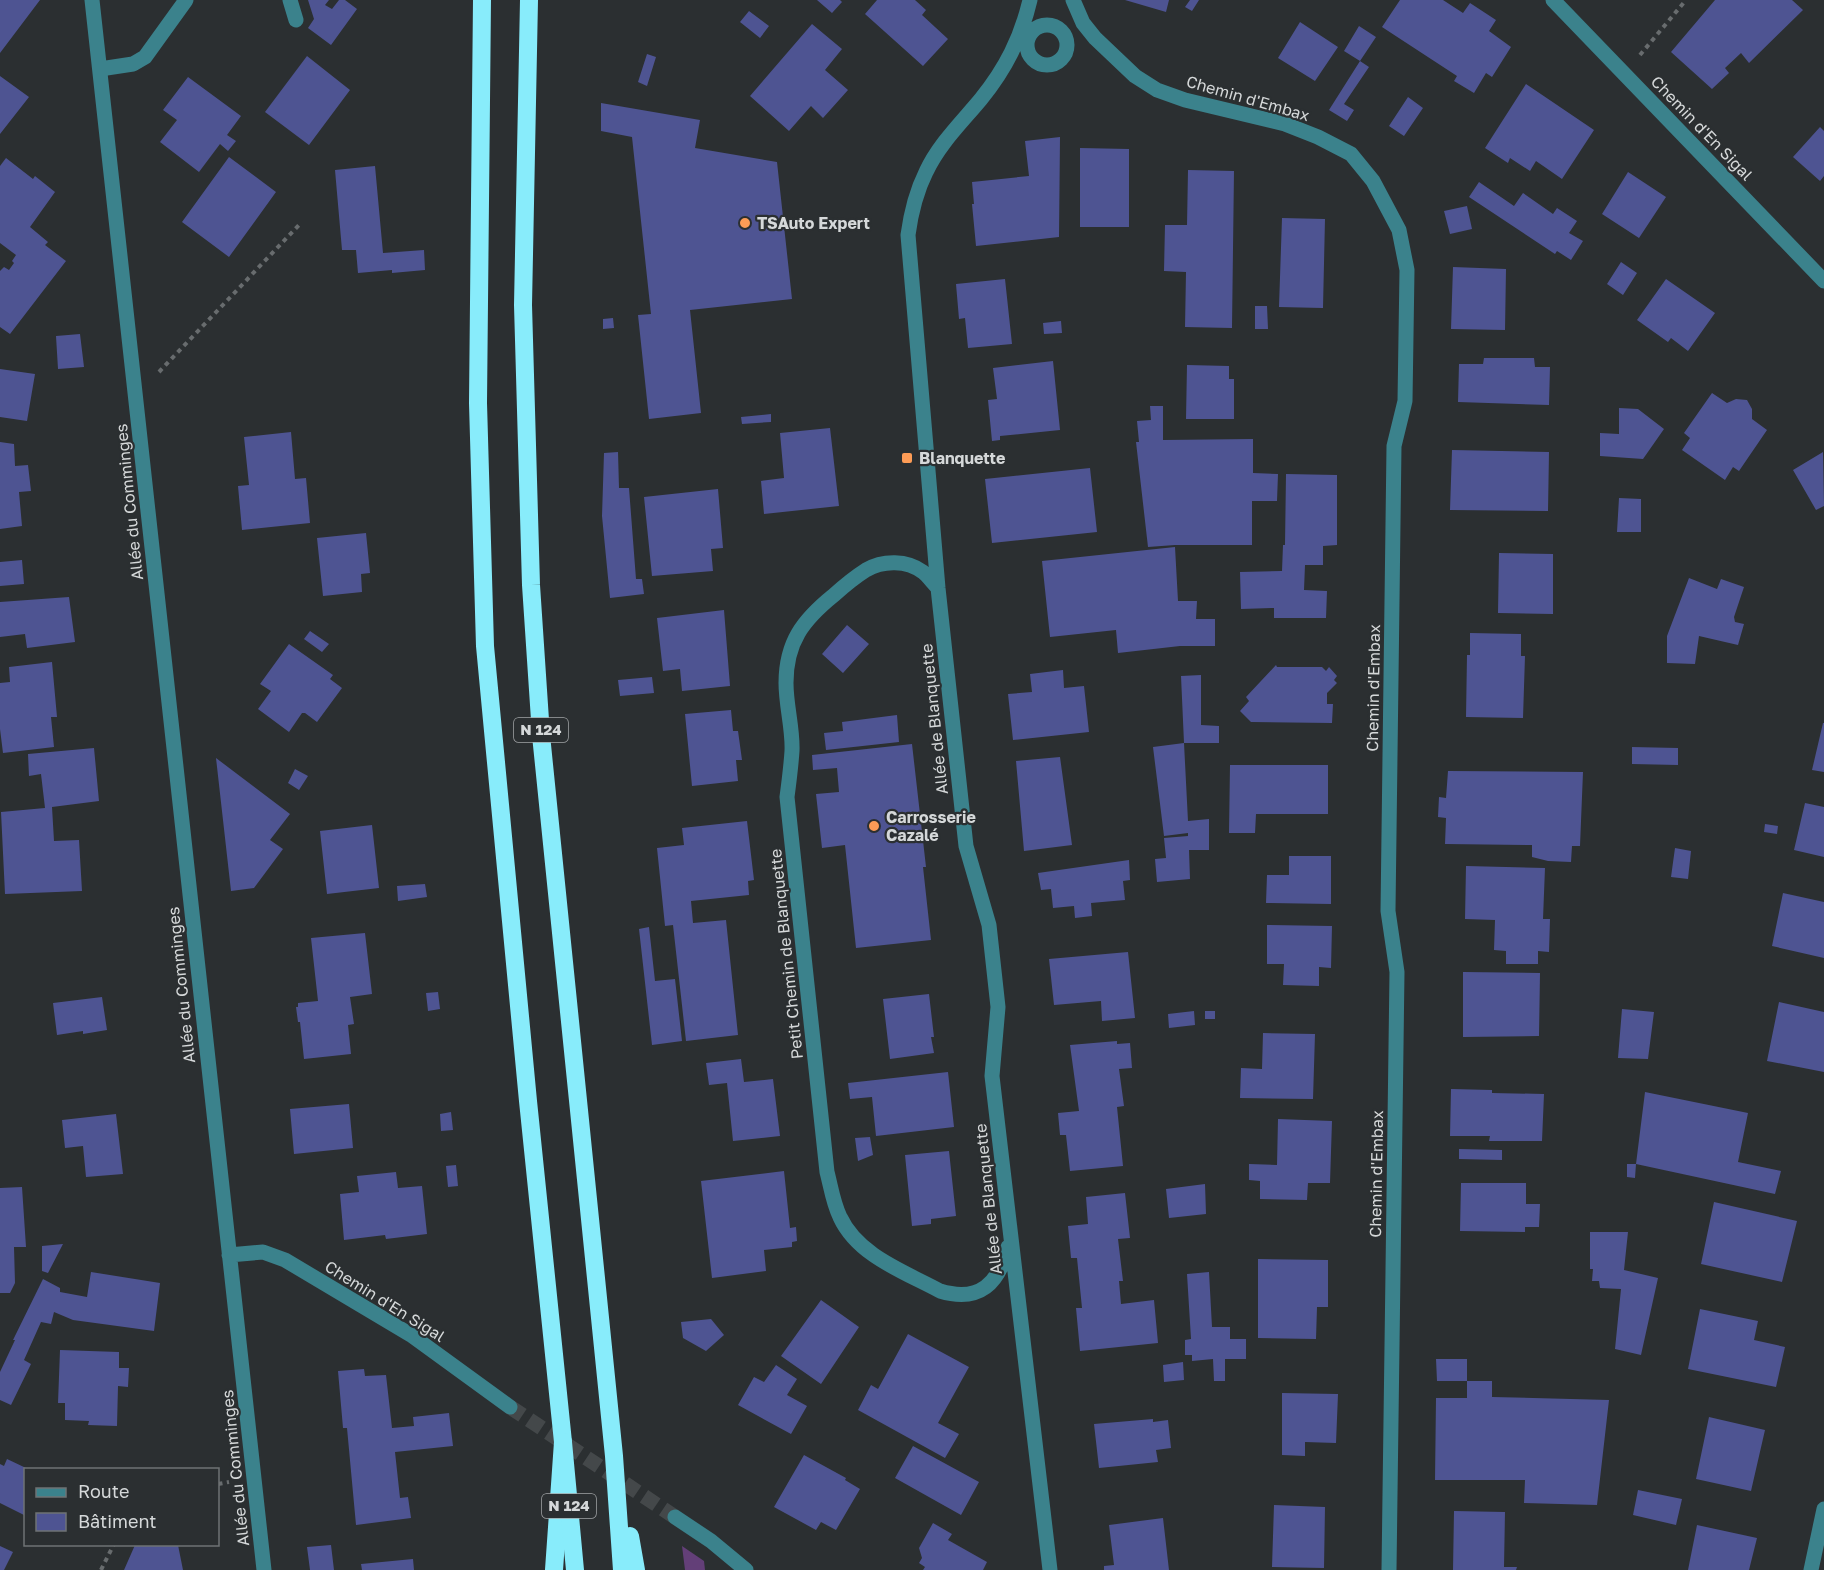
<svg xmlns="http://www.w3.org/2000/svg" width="1824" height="1570" font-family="'Golos Text',sans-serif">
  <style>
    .green { fill: #633f78 }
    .building { fill: #4e5492 }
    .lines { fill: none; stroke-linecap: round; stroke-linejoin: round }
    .minor-tunnel { stroke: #44484a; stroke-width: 15; stroke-dasharray: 15 8; stroke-linecap: butt }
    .path { stroke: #686c6e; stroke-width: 4; stroke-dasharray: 4.5 4.5; stroke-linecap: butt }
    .minor { stroke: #3b828c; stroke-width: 15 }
    .highway { stroke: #88ecfb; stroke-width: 18 }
    .highway-bridge { stroke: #88ecfb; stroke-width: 18 }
    .poi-dot { fill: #fd9c56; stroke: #2b2f31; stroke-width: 2 }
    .labels { text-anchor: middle; stroke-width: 4.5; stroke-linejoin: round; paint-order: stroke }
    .shield { fill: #2b2f31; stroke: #a2a5a7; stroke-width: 1.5 }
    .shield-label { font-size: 15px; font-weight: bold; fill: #d5d8d9 }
    .street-label { font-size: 16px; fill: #d5d8d9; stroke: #2b2f31 }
    .poi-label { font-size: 16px; font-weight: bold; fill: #d5d8d9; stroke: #2b2f31; text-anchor: start }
  </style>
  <rect width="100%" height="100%" fill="#2b2f31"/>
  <path class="green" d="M682 1546 704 1561 705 1570H685Z"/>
  <path class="building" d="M0 0H40L0 53Z
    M308 0H329L325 5 332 9 339 0H345L357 9 331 45 308 28 314 19Z
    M817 0H840L842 2 832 13Z
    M877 0H915L926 10 922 15 948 39 923 66 865 14Z
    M1125 0H1169L1166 12Z
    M1190 0H1199L1192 11 1185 7Z
    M1400 0H1443L1463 13 1470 3 1496 20 1489 31 1511 47 1492 77 1486 73 1474 93 1454 81 1457 76 1382 27Z
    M1715 0H1792L1803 10 1749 63 1741 53 1725 68 1729 73 1712 89 1671 52Z
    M749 11 769 26 760 38 740 22Z
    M1300 22 1338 47 1315 81 1278 58Z
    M812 24 842 49 825 70 848 90 823 118 811 106 789 131 750 96Z
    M1359 26 1376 37 1360 61 1369 67 1344 104 1354 110 1347 121 1329 110 1360 61 1344 51Z
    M647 54 656 57 647 86 638 82Z
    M307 56 350 90 309 145 265 112Z
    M0 76 29 97 0 134Z
    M188 77 241 116 227 135 236 141 228 151 220 144 199 172 160 142 177 120 163 110Z
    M1526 84 1594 130 1562 179 1536 161 1530 171 1510 158 1508 163 1485 148Z
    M1408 97 1423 108 1404 136 1389 126Z
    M601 103 700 120 695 148 777 162 792 299 690 310 701 413 649 419 638 315 651 314 632 137 601 131Z
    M1820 127 1824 131V176L1820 181 1793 157Z
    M1060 137 1059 237 976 246 972 204H974L972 182 1029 176 1025 141Z
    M1080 148 1129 149V227H1080Z
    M229 157 276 192 229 257 182 222Z
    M6 158 33 179 35 176 55 192 30 227 48 242 45 245 66 261 10 334 0 327V271L4 267 9 270 14 263 12 261 16 255 0 243V166Z
    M375 166 383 253 424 250 425 270 392 273V270L358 273 356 250H342L335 170Z
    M1188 170 1234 171 1232 328 1185 327 1186 272 1164 271 1165 225H1187Z
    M1628 172 1666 197 1639 238 1602 214Z
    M1479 182 1514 206 1523 193 1553 214 1557 208 1577 221 1569 233 1583 241 1571 260 1557 251 1555 254 1469 197Z
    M1467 206 1472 229 1450 234 1444 211Z
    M1282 218 1325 219 1323 308 1279 307Z
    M1621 262 1637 273 1623 295 1607 284Z
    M1453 267 1506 269 1505 330 1451 329Z
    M1005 279 1012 344 968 348 965 318 959 319 956 284Z
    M1666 279 1715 313 1688 351 1671 338 1668 342 1637 320Z
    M1255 306H1267L1268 329H1255Z
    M613 318 614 328 603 329V319Z
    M1061 321 1062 333 1044 334 1043 323Z
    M80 334 84 367 58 369 56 336Z
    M1484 358H1534L1535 367H1550L1549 405 1458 402 1459 364H1483Z
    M1053 361 1060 430 1000 436V440L992 441 988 400 997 399 993 368Z
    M1187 365 1229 366V379H1234V419H1186Z
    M0 369 35 374 27 421 0 417Z
    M1712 393 1727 403 1736 399 1747 400 1752 409V419L1767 430 1739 471 1733 467 1725 480 1682 450 1690 438 1684 433Z
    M1150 406H1163V440L1253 439V473L1278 474 1277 501H1252V545H1175L1148 547 1136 442H1139L1137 421 1151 420Z
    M1619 408 1638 409 1664 429 1643 459 1600 456V433L1619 434Z
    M771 414V422L742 424 741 417Z
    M830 428 839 506 764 514 761 481 784 478 780 433Z
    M291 432 295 479 306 478 310 523 242 530 238 486 249 485 244 437Z
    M0 442 14 444 15 466 28 465 31 491 19 492 22 526 0 529Z
    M1452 450 1549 452 1548 511 1450 510Z
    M618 452 619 488H629L636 579H642L644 594 610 598 602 516 604 453Z
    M1823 452 1824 506 1816 510 1793 470Z
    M1090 468 1097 532 992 543 985 479Z
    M1286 474 1337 475V545L1323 546V565H1305L1304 590 1327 591 1326 618H1274V608L1241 609 1240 572 1282 571 1283 545H1285Z
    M718 489 723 548 711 549 713 571 652 576 644 497Z
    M1619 498 1641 499V532H1617Z
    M366 533 370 573 361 574 362 592 323 596 317 538Z
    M1175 547 1178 601H1197L1196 619H1215V646H1180L1118 653 1116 630 1050 637 1042 561Z
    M1499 553 1553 554V614L1498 613Z
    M22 560 24 584 0 586V562Z
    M1689 578 1717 589 1721 579 1744 587 1734 617 1735 622 1744 624 1738 645 1699 636 1695 664 1667 663V636Z
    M69 597 75 642 27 648 25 634 0 637V602Z
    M724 610 730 686 682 691 680 669 663 671 657 618Z
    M847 625 869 644 843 673 822 654Z
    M310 631 329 644 322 652 304 639Z
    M1470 633 1521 634V656H1525L1523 718 1466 717 1467 655H1470Z
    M289 644 333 675 330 679 342 688 317 722 305 713H302L289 732 258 709 271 691 260 684Z
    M52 662 57 717H51L54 747 3 753 0 729V683L10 682 9 667Z
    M1276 665 1277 667H1322L1326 671 1329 667 1337 676 1334 680 1337 683 1327 693V704H1333L1332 723 1251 722 1240 711 1249 701 1246 697Z
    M1063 670 1064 688 1084 686 1089 732 1013 740 1008 694 1032 692 1030 674Z
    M1201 675V725L1219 726V743H1184L1181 676Z
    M652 677 654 693 620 696 618 680Z
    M731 710 733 731H738L742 760H736L738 781 692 786 685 714Z
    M897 715 899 742 826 750 824 733 843 731 842 722Z
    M1823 723H1824V772L1812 770Z
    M1184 743 1188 821 1209 819V850H1189L1190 879 1157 882 1155 859 1166 858 1164 838 1188 836V833L1164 836 1153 747Z
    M912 744 926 867H923L931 940 856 948 845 845 822 848 816 794 839 792 837 768 813 770 812 755Z
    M1632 747 1678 748V765L1632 764Z
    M94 748 99 801 52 807 54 841 79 840 82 891 5 894 1 812 45 808 41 774 29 776 28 754Z
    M1060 757 1072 845 1024 851 1016 761Z
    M216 758 290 814 270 840 283 849 254 888 231 891Z
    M1230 765H1328V814H1256L1255 833H1229Z
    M295 769 308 776 299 790 288 783Z
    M1448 771 1583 772 1580 846H1572L1571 862 1548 861 1532 857V845L1445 844 1446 818 1438 817 1439 797 1446 798Z
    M1805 803 1824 807V857L1794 850Z
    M747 821 754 880 748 881 749 895 691 901 693 923 726 920 738 1035 686 1041 673 925 665 926 657 848 684 845 682 828Z
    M1765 824 1778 826 1777 834 1764 832Z
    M372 825 379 888 327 894 320 831Z
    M1675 848 1691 851 1688 879 1671 877Z
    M1289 856H1331V904L1266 903 1267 875H1289Z
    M1129 860 1130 880 1123 881 1125 900 1091 903 1092 916 1075 918 1074 906 1053 908 1051 889 1041 890 1038 873Z
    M1466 866 1545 868 1543 919H1550L1549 952 1538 951V964H1506V951L1494 950 1495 920 1465 919Z
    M425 884 427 897 398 901 397 886Z
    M1783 893 1824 902V958L1772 946Z
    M1267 925 1332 926 1331 968 1319 967V986L1283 985 1284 964H1267Z
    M649 927 655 981 675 979 682 1041 652 1045 639 929Z
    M365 933 372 994 350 997 354 1024 348 1025 351 1054 304 1059 300 1022H298L296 1007H298V1003L318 1001 311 938Z
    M1128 952 1135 1018 1102 1021 1101 1001 1054 1005 1049 959Z
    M1463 972 1540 973 1539 1036 1463 1037Z
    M438 992 440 1009 428 1011 426 993Z
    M929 994 934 1037H931L934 1053 890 1059 883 999Z
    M102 997 107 1030 83 1034V1031L57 1035 53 1003Z
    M1779 1002 1824 1012V1072L1767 1061Z
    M1622 1009 1654 1012 1648 1059 1618 1058Z
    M1194 1011 1195 1025 1169 1028 1168 1014Z
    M1205 1011H1215V1019H1205Z
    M1263 1033 1315 1034 1313 1099 1240 1098 1241 1068 1262 1069Z
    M1117 1041V1044L1130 1043 1132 1068 1119 1069 1124 1106 1117 1107 1123 1166 1070 1171 1066 1135H1060L1058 1113 1079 1111 1070 1045Z
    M741 1059 744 1082 773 1079 780 1136 733 1141 727 1083 709 1085 706 1063Z
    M948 1072 954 1127 876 1136 872 1097 850 1099 848 1083Z
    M1451 1089 1492 1090V1093L1544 1094 1542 1141H1489L1490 1136H1450Z
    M1645 1092 1748 1113 1738 1162 1781 1171 1775 1194 1636 1164Z
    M349 1104 353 1148 294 1154 290 1109Z
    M451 1112 453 1130 441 1131 440 1114Z
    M116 1114 123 1174 86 1177 83 1146 65 1148 62 1120Z
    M1278 1119 1332 1121 1330 1183H1308L1307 1200 1260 1199V1181L1249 1180V1164L1277 1165Z
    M870 1137 873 1155 858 1161 855 1138Z
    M1459 1149 1502 1150V1160L1459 1159Z
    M949 1151 956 1216 931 1219V1224L912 1226 905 1155Z
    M1627 1164H1636L1635 1178 1627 1177Z
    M456 1165 458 1186 448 1187 446 1166Z
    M784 1171 790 1228 796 1227 797 1241 792 1242V1247L764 1250 766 1271 712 1278 701 1181Z
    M396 1172 398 1188 422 1186 427 1234 386 1239 385 1235 344 1240 340 1194 359 1192 357 1176Z
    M1461 1183H1526V1204H1540L1539 1227H1525V1232L1460 1231Z
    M1205 1184 1206 1214 1169 1218 1166 1189Z
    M22 1187 26 1247H14L15 1283 10 1293H0V1188Z
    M1125 1193 1130 1238 1118 1239 1123 1281H1119L1121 1304 1154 1300 1158 1343 1080 1351 1076 1308H1082L1077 1258H1071L1068 1226 1088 1224 1086 1197Z
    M1714 1202 1797 1221 1782 1282 1701 1264Z
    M1590 1232H1628L1624 1270 1658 1278 1641 1355 1615 1349 1621 1289 1600 1288 1599 1281H1592L1593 1269H1590Z
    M63 1244 48 1273 42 1271V1246Z
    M1258 1259 1328 1260V1307H1317L1316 1339 1258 1338Z
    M91 1272 160 1283 154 1331 73 1320 54 1312 51 1324 41 1322 24 1360 31 1364 11 1405 0 1400V1372L15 1340H13L43 1279 60 1288V1292L87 1297Z
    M1209 1272 1212 1327H1230V1339H1246V1359H1225V1381H1214L1213 1359 1192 1361V1355H1185V1340L1191 1339 1187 1274Z
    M821 1300 859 1327 821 1384 781 1356Z
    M1700 1309 1758 1321 1754 1340 1785 1347 1776 1387 1688 1369Z
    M711 1319 724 1335 706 1351 683 1338 681 1322Z
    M908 1334 969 1367 938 1423 959 1434 945 1458 858 1410 871 1385 878 1389Z
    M60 1350 119 1352V1368H129L128 1387 118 1386 117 1426 88 1425 89 1421 65 1420V1403H58Z
    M1436 1359H1467V1381H1437Z
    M1183 1362 1184 1380 1164 1382 1163 1365Z
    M776 1365 797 1379 787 1395 807 1406 791 1434 738 1405 754 1377 764 1382Z
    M364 1369 365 1376 386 1375 392 1428 414 1426 413 1417 449 1413 453 1446 395 1452 400 1498 408 1497 411 1518 356 1525 347 1428H343L338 1371Z
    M1467 1381H1492V1397L1609 1400 1597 1505 1524 1503 1525 1480H1435L1436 1398H1467Z
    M1282 1393 1338 1394 1336 1443 1305 1442V1456L1282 1455Z
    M1709 1417 1765 1430 1751 1491 1696 1479Z
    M1153 1419V1422L1168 1420 1171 1448 1156 1450 1158 1462 1099 1468 1094 1424Z
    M913 1446 979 1482 961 1515 895 1478Z
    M804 1455 846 1478 845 1480 860 1489 836 1530 821 1522 816 1530 774 1507Z
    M7 1459 26 1468V1516L0 1503V1464L4 1466Z
    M1638 1490 1682 1499 1676 1525 1633 1515Z
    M1274 1505 1325 1507 1324 1568 1272 1567Z
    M1454 1511 1505 1512 1504 1567H1517L1516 1570H1453Z
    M1163 1518 1169 1570H1104V1566L1114 1565 1109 1525Z
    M933 1523 952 1534 948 1540 987 1562 983 1570H923L925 1567 919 1563 922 1558 919 1548Z
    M1697 1525 1757 1538 1749 1570H1688Z
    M135 1545H178L183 1570H124Z
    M331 1545 334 1570H310L307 1547Z
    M0 1546 13 1552 4 1570H0Z
    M413 1559 414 1570H362L361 1564Z"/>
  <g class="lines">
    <path class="minor-tunnel" d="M510 1407 675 1517"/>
    <path class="path" d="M1640 55 1686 0
      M159 372 299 225
      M218 1484 229 1482
      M101 1570 114 1544"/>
    <path class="minor" d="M92 0 264 1570
      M290 0 296 20
      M1030 0C1021 38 1006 68 981 99 962 122 939 144 926 172 916 192 911 213 908 235L938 588 966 846 989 925 998 1007 992 1076 1050 1570
      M1073 0 1083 23 1095 38 1135 76 1157 90 1185 100 1285 124 1318 137 1351 154 1373 181 1399 230 1407 270 1405 401 1394 446 1388 911 1397 972 1389 1570
      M1553 0 1824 281
      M1027 45a20 20 0 1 1 40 0a20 20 0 1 1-40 0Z
      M100 69 133 64 145 57 186 0
      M938 588C933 583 928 576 923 572 907 560 883 560 866 570 855 577 844 586 834 595 803 620 786 642 786 683 786 706 793 729 792 751 791 766 789 782 787 797L827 1172C831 1187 833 1203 840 1217 858 1256 905 1272 940 1291 980 1303 999 1283 1008 1247
      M229 1255 263 1252 285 1260 411 1335 510 1407
      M675 1517 711 1541 746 1570
      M1811 1570 1824 1509"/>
    <path class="highway" d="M482 0 478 403 485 646 528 1101 563 1442 554 1570
      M529 0 523 305 531 585 541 735 614 1456 622 1570
      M630 1536 636 1570"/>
    <path class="highway-bridge" d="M563 1442 575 1570"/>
  </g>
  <g class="poi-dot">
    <circle cx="745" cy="223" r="6"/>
    <rect x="901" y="452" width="12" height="12" rx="3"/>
    <circle cx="874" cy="826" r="6"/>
  </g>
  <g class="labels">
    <g class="shield">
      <rect x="514" y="718" width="54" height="24" rx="4.5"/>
      <rect x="542" y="1494" width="54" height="24" rx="4.5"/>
    </g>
    <g class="shield-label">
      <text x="541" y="735">N 124</text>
      <text x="569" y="1511">N 124</text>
    </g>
    <g class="street-label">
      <text transform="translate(1248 98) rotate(16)" y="6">Chemin d'Embax</text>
      <text transform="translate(1702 128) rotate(46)" y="6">Chemin d'En Sigal</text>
      <text transform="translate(129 502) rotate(-96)" y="6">Allée du Comminges</text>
      <text transform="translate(1373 688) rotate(-89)" y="6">Chemin d'Embax</text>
      <text transform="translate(934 719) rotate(-96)" y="6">Allée de Blanquette</text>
      <text transform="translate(786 954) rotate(-96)" y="6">Petit Chemin de Blanquette</text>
      <text transform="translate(181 985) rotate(-96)" y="6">Allée du Comminges</text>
      <text transform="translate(1376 1174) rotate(-89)" y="6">Chemin d'Embax</text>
      <text transform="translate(988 1199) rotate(-96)" y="6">Allée de Blanquette</text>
      <text transform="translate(385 1301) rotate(32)" y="6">Chemin d'En Sigal</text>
      <text transform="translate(235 1468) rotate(-96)" y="6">Allée du Comminges</text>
    </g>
    <g class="poi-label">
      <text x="757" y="229">TSAuto Expert</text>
      <text x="919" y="464">Blanquette</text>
      <text x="886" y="823">Carrosserie<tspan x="886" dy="18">Cazalé</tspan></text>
    </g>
  </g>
  <rect x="24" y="1468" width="195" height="78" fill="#2b2f31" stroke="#6f7374" stroke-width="1.5"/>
  <rect x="36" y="1488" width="30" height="9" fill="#3b828c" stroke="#6f7374" stroke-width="1.5"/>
  <text x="78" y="1498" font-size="18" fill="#d5d8d9">Route</text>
  <rect x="36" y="1513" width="30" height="18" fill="#4e5492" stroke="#6f7374" stroke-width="1.5"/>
  <text x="78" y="1528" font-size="18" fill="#d5d8d9">Bâtiment</text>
</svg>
